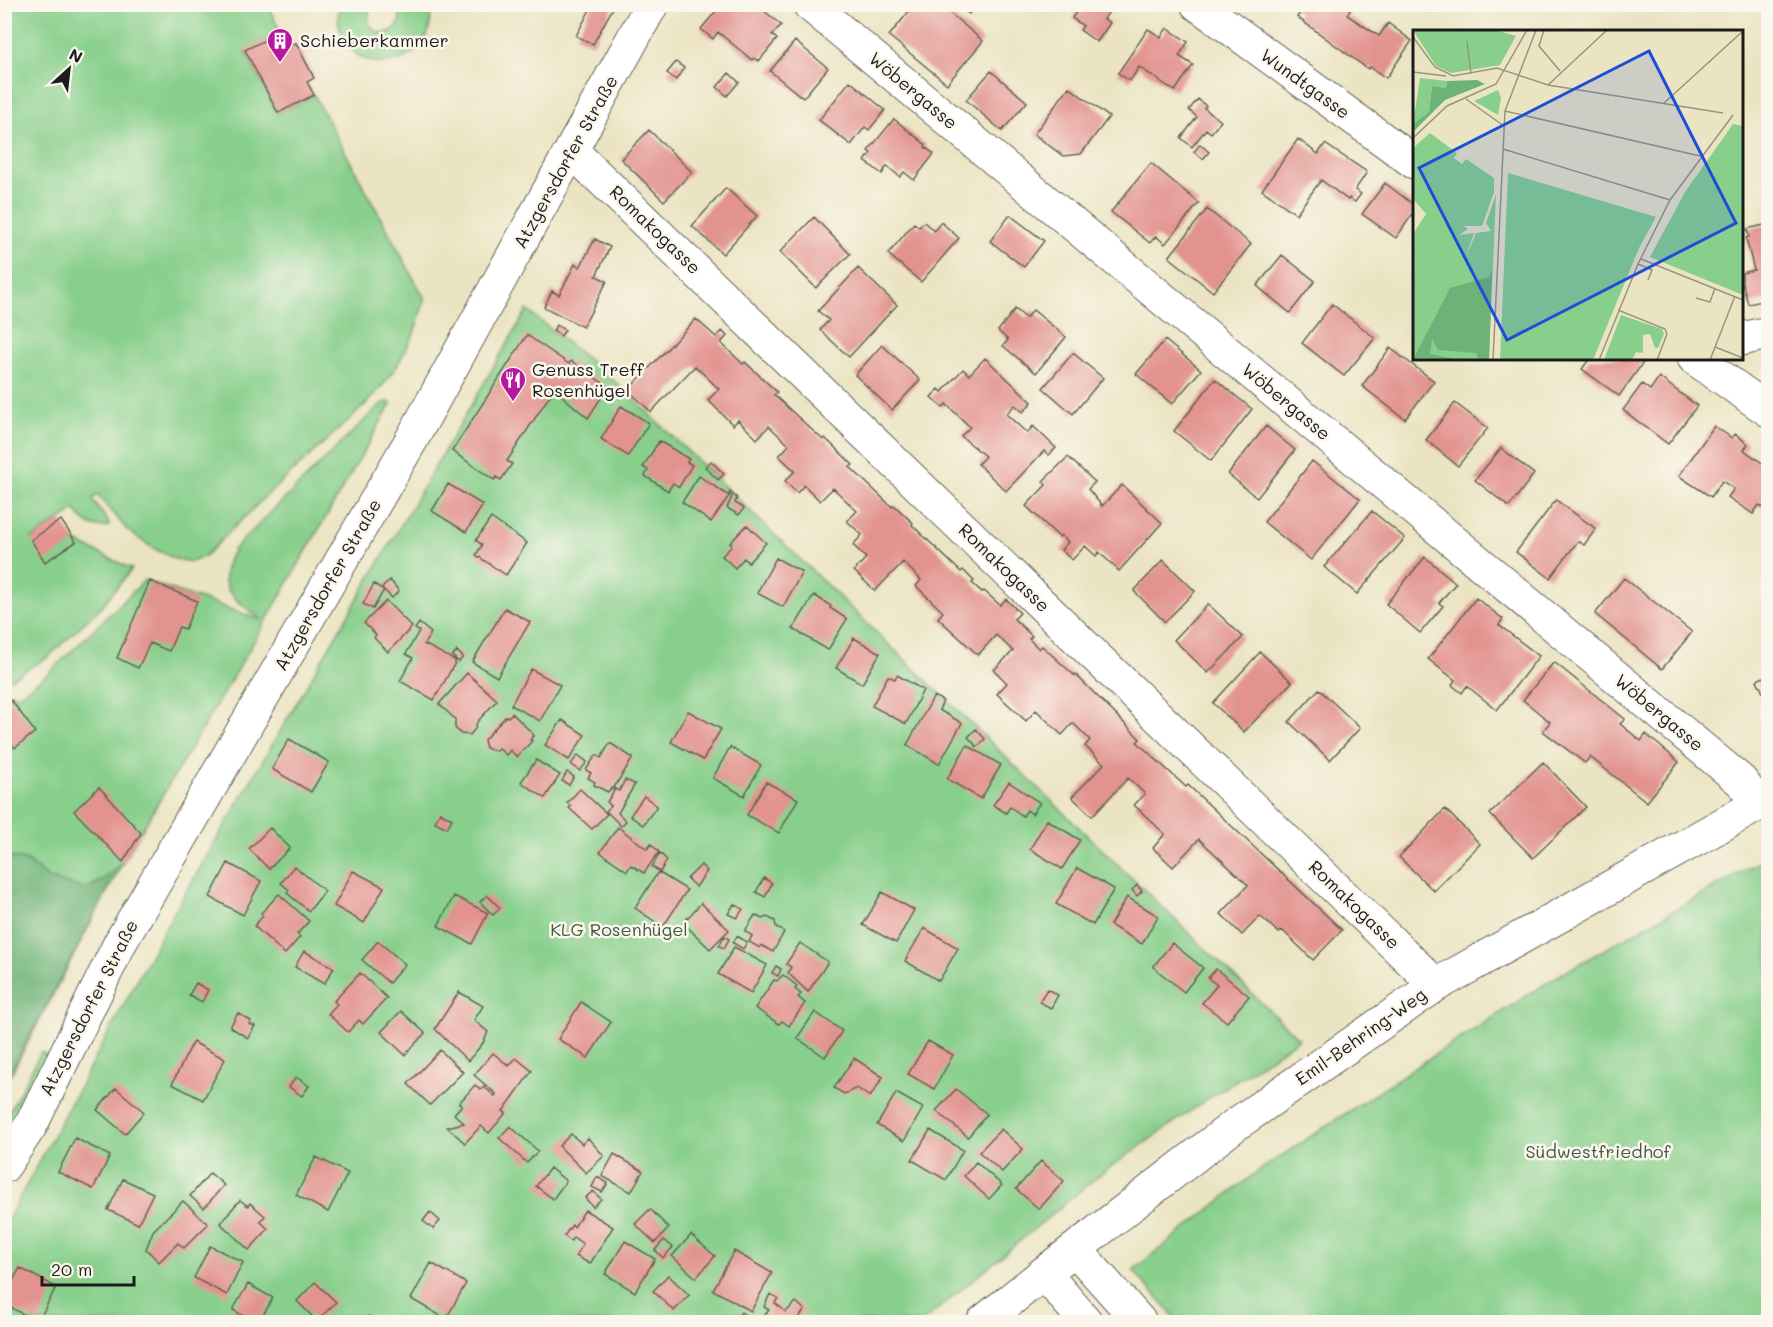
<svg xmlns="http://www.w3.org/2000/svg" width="1773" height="1327" font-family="Mali,sans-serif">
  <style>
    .green { fill: #87cf8b; stroke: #527654; stroke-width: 1.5 }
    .forest { fill: #6db277; stroke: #44674a; stroke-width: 1.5 }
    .building { fill: #e2938f }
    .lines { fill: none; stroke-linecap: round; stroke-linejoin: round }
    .minor-casing { stroke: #646256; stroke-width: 35 }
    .major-casing { stroke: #646256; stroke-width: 35 }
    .minor { stroke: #fff; stroke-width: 33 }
    .major { stroke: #fff; stroke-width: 33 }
    .labels { text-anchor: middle; stroke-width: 5; stroke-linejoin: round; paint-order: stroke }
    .poi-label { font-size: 18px; fill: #1c1c1c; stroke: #fbf7ec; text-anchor: start }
    .street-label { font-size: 18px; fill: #1c1c1c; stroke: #fbf7ec }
    .park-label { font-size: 18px; fill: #415b43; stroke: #fbf7ec }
    .inset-road { fill: none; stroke: #989480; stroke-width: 1.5 }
    .view { fill: #1d4ed8; fill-opacity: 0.15; stroke: #1d4ed8; stroke-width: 3 }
    .inset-edge { fill: none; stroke: #1c1c1c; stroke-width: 3 }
  </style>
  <rect width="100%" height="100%" fill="#fbf7ec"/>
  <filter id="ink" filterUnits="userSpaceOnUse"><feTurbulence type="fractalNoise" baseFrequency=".0167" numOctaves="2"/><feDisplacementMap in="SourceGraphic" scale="12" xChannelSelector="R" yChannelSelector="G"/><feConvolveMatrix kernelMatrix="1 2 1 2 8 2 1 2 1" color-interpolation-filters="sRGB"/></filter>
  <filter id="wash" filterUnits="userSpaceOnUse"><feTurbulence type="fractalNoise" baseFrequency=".008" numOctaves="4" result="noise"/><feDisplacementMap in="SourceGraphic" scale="24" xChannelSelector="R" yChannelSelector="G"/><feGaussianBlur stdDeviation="1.35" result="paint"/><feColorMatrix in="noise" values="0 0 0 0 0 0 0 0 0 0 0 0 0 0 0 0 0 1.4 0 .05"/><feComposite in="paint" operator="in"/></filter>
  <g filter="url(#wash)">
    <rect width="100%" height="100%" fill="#ebe4c3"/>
    <path class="green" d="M5 5H267L281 32 245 51 278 113 314 95 425 299 413 336 397 366 383 385 364 406 266 496 205 556 192 562 175 559 153 548 128 531 98 495 92 499 109 523V526C94 530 83 522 75 510L32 539 76 542 132 569 100 608 47 658 5 682Z
      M340 5H374C369 10 367 15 369 22 376 45 414 28 394 5H429C442 56 372 86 345 41 339 30 336 17 340 5Z
      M527 310 619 385 1299 1039 1209 1098 1098 1176 922 1322H5V1225L170 919Z
      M389 402 391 404 266 621 123 862 5 1086V698L13 694H20L49 673 145 580 262 620C234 597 211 590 234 549L377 408 384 403Z
      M1768 857V1322H1179L1133 1270 1254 1174 1405 1074 1556 977Z
      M41 1052 52 1058 5 1143V1120Z"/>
    <path class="forest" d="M5 856 26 860 50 879 87 889 104 879 123 862 5 1082Z"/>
    <g id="blocks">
      <path class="building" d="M593 4H615L593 44 576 36Z
        M722 4H756L781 25 772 35 777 39 759 61 754 58 752 60 718 32 713 39 701 29Z
        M915 4H939L983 41 947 84 889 36Z
        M956 4H976L969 14Z
        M1064 4H1114L1104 19 1110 23 1097 42 1080 30 1083 26 1072 18 1076 12Z
        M1288 4H1354L1347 15 1379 36 1388 23 1412 41 1386 78 1370 67 1368 69 1297 17 1300 13Z
        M1167 28 1188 42 1179 56 1193 65 1175 91 1139 67 1130 81 1118 73 1148 29 1161 37Z
        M281 32 288 46 296 43 314 78 307 82 314 95 278 113 245 50Z
        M795 41 828 68 803 98 770 71Z
        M676 62 684 68 676 80 667 73Z
        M991 71 1027 102 1002 131 966 100Z
        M729 73 739 82 727 96 717 87Z
        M850 81 885 110 869 130 865 127 851 145 819 120Z
        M1069 87 1109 117 1081 154 1063 156 1034 134Z
        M1198 99 1206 106 1204 108 1221 121 1211 133 1206 129 1192 147 1181 138 1197 117 1189 110Z
        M894 119 926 145 925 147 934 154 914 180 904 172 900 177 887 166 882 174 865 161 871 153 868 151Z
        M649 130 692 172 664 201 621 159Z
        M1298 139 1318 154 1325 144 1367 172 1355 190 1361 194 1355 202 1349 198 1348 200 1321 180 1296 214 1262 190Z
        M1200 144 1209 152 1203 159 1194 152Z
        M1151 163 1199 203 1165 244 1156 236 1150 243 1111 212Z
        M1385 183 1414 205V212L1396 238 1362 214Z
        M726 188 757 216 723 254 692 226Z
        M1207 209 1251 244 1213 292 1169 257Z
        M1010 215 1044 241 1024 267 990 241Z
        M814 217 850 254 816 288 780 252Z
        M924 222 934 231 941 222 959 238 921 282 888 254 914 223 919 227Z
        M1768 224V300L1748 304 1743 285 1742 286V273L1754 270 1746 238 1749 237 1747 229Z
        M595 239 610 247 596 276 607 281 583 327 544 307 552 291 559 295 575 264 580 267Z
        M1282 255 1315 281 1290 313 1257 286Z
        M858 268 897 305 849 357 820 330 829 320 818 311Z
        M1332 304 1375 338 1344 376 1302 343Z
        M1015 309 1026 318 1033 310 1066 337 1036 373 1003 346 1008 340 998 331Z
        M696 319 716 337 722 331 727 336 721 343 743 364 745 362 777 392 774 395 823 440 825 438 853 465 850 467 892 507 894 505 913 523 912 525 961 572 963 570 974 581 972 583 982 592 984 591 1000 605 1006 599 1020 613 1014 619 1032 636 1029 639 1039 649 1042 646 1074 675 1075 674 1140 739 1137 742 1186 787 1188 785 1342 930 1313 960 1282 930 1279 933 1260 916 1242 935 1221 914 1248 885 1199 839 1173 867 1153 848 1165 834 1134 805 1145 794 1128 778 1092 816 1072 797 1104 764 1085 746 1090 740 1073 723 1062 735 1036 710 1026 721 997 694 1007 683 994 670 1013 651 996 635 978 655 938 618 943 612 916 586 921 580 903 562 875 591 854 571 866 558 853 545 862 535 847 521 857 511 833 488 820 501 804 485 797 493 785 481 795 471 779 456 789 445 769 426 757 439 738 420 733 425 708 400 719 389 695 366 651 412 628 390Z
        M556 325 565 330 561 336 553 331Z
        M527 335 569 364 571 361 608 387 588 418 554 389 507 461 512 464 501 480 496 477 494 480 452 451Z
        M1165 340 1201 370 1172 404 1136 374Z
        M882 345 920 380 892 410 855 375Z
        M1390 348 1434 381 1405 419 1362 386Z
        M1073 353 1103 378 1073 414 1043 388Z
        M985 358 1032 402 1023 412 1015 405 1006 414 1027 433 1033 426 1056 448 1049 455 1044 451 1006 491 978 464 985 456 961 436 970 427 946 404 943 408 931 397 939 389 942 392 963 369 969 375Z
        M1590 358H1637L1643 363 1619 396 1582 369Z
        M1659 377 1697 406 1668 444 1623 410 1642 384 1650 390Z
        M1215 379 1252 409 1211 461 1174 431Z
        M1455 403 1488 428 1458 466 1426 440Z
        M621 406 649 423 628 456 601 439Z
        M1266 426 1295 450 1257 498 1228 474Z
        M1714 426 1732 438 1735 434 1748 444 1744 450 1765 465 1768 460V511L1759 505 1753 514 1728 497 1734 489 1722 481 1711 497 1679 476Z
        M659 441 689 459 687 462 692 465 679 487 673 483 668 491 645 476 648 470 643 467Z
        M1501 448 1534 474 1509 507 1475 480Z
        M1068 457 1095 482 1088 489 1102 506 1122 485 1162 523 1119 571 1099 552 1096 556 1085 546 1072 560 1061 550 1068 542 1061 535 1059 537 1026 506 1046 485 1043 481Z
        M711 461 724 474 718 480 705 467Z
        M1312 461 1360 499 1311 560 1264 522Z
        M699 476 729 496 711 522 682 502Z
        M448 484 483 505 466 532 432 511Z
        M730 492 737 498 735 503 744 508 739 515 727 508 732 497 729 494Z
        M1556 500 1596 529 1584 545 1578 541 1550 578 1516 552Z
        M1372 511 1405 538 1357 594 1324 567Z
        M491 518 527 543 506 575 476 555 482 545 476 540Z
        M61 520 76 542 45 562 31 540Z
        M747 525 766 543 748 563 744 558 735 568 722 556 732 546 730 543Z
        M1425 557 1456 583 1439 603 1443 606 1420 633 1386 604Z
        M776 558 802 572 783 607 757 593Z
        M1163 560 1195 591 1165 622 1134 591Z
        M1624 578 1692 632 1662 669 1595 614Z
        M390 580 399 591 392 598 382 588Z
        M150 581 197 601 185 629 179 627 169 651 150 643 138 668 117 658Z
        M374 584 384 590 373 609 363 604Z
        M814 595 831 606 830 608 847 619 828 650 793 629Z
        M1476 598 1503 619 1499 625 1539 656 1497 710 1467 686 1462 693 1452 685 1455 680 1428 659Z
        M386 601 412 627 388 652 374 638 376 635 364 623Z
        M1208 604 1243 637 1208 673 1174 640Z
        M505 608 530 622 497 677 472 662Z
        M419 623 431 633 424 644 456 661 434 700 400 681 413 658 406 654 419 631 415 629Z
        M854 638 880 653 862 684 836 668Z
        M457 651 463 657 459 662 452 656Z
        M1260 652 1292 682 1244 732 1213 703Z
        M1554 662 1625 719 1620 724 1641 741 1646 734 1679 762 1647 802 1590 757 1585 763 1543 731 1550 722 1523 700Z
        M531 669 560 685 540 721 511 705Z
        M467 673 497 700 477 722 475 729 470 735 461 734 455 728V719L439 704Z
        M897 675 923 690 906 724 872 706 888 676 895 679Z
        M1768 675V703L1757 680Z
        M1319 689 1360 728 1330 760 1289 722Z
        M934 696 943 701 939 710 962 723 939 764 907 745Z
        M11 700 35 732 15 748 4 734V705Z
        M688 711 721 729 703 760 671 742Z
        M512 713 534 735 530 740 532 741 517 757 510 750 506 755 498 748 496 751 491 750 486 748 484 740 506 716 508 717Z
        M562 720 585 735 569 760 545 745Z
        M976 729 985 739 977 747 968 737Z
        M289 739 329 762 311 792 272 769Z
        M610 743 633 758 613 789 611 788 608 792 594 785 595 782 588 778 591 773 586 770 596 755 601 758Z
        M967 745 1001 765 981 799 947 779Z
        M730 747 761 765 744 796 713 778Z
        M578 755 587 762 580 771 571 764Z
        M536 760 560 775 545 798 521 782Z
        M1543 762 1586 807 1533 858 1490 814Z
        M567 772 574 777 569 785 562 781Z
        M625 780 635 784 618 813 626 821 621 826 606 811 611 806 607 802 615 789 619 791Z
        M766 782 798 799 779 833 747 815Z
        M1009 782 1040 803 1032 814 1027 810 1023 816 1010 807 1006 813 993 805Z
        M99 787 141 833 123 862 74 811Z
        M580 789 607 814 592 829 569 808 571 806 567 803Z
        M644 796 657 806 643 825 630 816Z
        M1445 809 1480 844 1434 891 1399 857Z
        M440 812 452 819 447 828 435 822Z
        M1047 820 1080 840 1062 869 1030 849Z
        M618 827 647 849 651 844 659 852 644 873 631 865 627 871 600 852Z
        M270 828 290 848 269 869 249 849Z
        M660 853 667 860 660 872 652 867Z
        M228 863 261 881 243 915 210 897Z
        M701 865 707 871 696 887 687 879Z
        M294 866 325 891 309 911 287 893 289 890 281 883Z
        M1077 868 1114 889 1093 925 1056 904Z
        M353 871 384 887 364 923 334 906Z
        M658 872 687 890 663 927 635 908Z
        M764 878 772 883 765 897 756 892Z
        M1137 885 1142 891 1137 896 1132 890Z
        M882 892 914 910 896 943 863 925Z
        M279 894 309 921 297 934 300 937 285 954 254 926 263 916 261 913Z
        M487 895 500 908 493 915 480 902Z
        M454 896 488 913 472 944 438 926Z
        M1127 897 1158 916 1142 944 1110 925Z
        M701 903 729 930 710 949 683 923Z
        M734 904 743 909 737 918 728 914Z
        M755 915 762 919 767 917 775 921 776 927 784 932 773 952 761 945 760 948 749 942 752 936 745 931Z
        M924 928 958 948 939 981 905 961Z
        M724 936 729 939 724 948 719 946Z
        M737 936 747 942 743 949 733 943Z
        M378 941 405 964 389 983 362 960Z
        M800 943 828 962 808 992 788 973 791 967 786 964Z
        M1172 943 1203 968 1184 992 1153 967Z
        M734 947 767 965 751 993 718 974Z
        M304 951 334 968 324 984 295 967Z
        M776 966 781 969 778 976 772 973Z
        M1216 969 1249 996 1227 1022 1202 1003 1217 985 1208 978Z
        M360 973 387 998 363 1024 359 1020 348 1032 328 1014 337 1004 334 1001Z
        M783 975 797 986 795 989 801 994 798 997 805 1003 789 1026 782 1021 779 1024 755 1008 774 980 777 981Z
        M196 983 208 990 202 1002 189 995Z
        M1047 989 1058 995 1051 1008 1039 1002Z
        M459 992 483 1006 474 1020 488 1032 483 1043 468 1061 435 1029Z
        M581 1002 611 1022 588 1058 558 1039Z
        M401 1011 425 1033 405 1055 381 1032Z
        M815 1012 842 1031 825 1057 797 1038Z
        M238 1013 251 1021 249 1024 255 1026 248 1038 230 1027Z
        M928 1041 953 1055 934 1089 908 1074Z
        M193 1042 225 1059 203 1100 172 1084Z
        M440 1050 463 1072 430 1105 408 1084Z
        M493 1053 509 1066 516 1058 532 1071 503 1111 506 1113 489 1133 481 1126 465 1143 447 1127 464 1123 454 1114 462 1105 459 1103 475 1085 481 1090 484 1087 495 1096 496 1094 474 1075Z
        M854 1058 883 1077 870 1097 857 1088 844 1094 834 1088Z
        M296 1077 309 1086 302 1096 289 1087Z
        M116 1088 144 1112 125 1134 97 1110Z
        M956 1089 987 1114 968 1137 936 1111Z
        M896 1093 923 1108 904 1141 877 1125Z
        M510 1126 538 1151 527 1163 499 1138Z
        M1001 1129 1023 1149 1002 1172 979 1152Z
        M930 1130 963 1150 946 1180 912 1160Z
        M571 1134 582 1144 588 1138 604 1156 586 1173 559 1146Z
        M75 1138 110 1156 93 1189 58 1172Z
        M614 1154 643 1171 631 1192 602 1176Z
        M316 1157 348 1173 328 1212 296 1195Z
        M1041 1161 1064 1181 1039 1209 1016 1189Z
        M976 1162 1002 1185 989 1199 964 1176Z
        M550 1168 566 1181 553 1199 536 1186Z
        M210 1173 224 1185 204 1208 190 1196Z
        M597 1177 608 1183 602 1192 592 1187Z
        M123 1179 153 1193 138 1224 108 1210Z
        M593 1191 601 1199 593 1207 585 1198Z
        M240 1200 248 1206 250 1203 265 1216 260 1221 268 1229 249 1250 220 1223Z
        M183 1201 208 1224 184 1248 178 1243 159 1262 146 1249 153 1231Z
        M650 1209 669 1228 655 1243 635 1224Z
        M585 1210 613 1227 590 1264 576 1256 583 1244 573 1237 571 1241 564 1236 572 1225 574 1227Z
        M430 1212 440 1221 433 1229 423 1221Z
        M691 1235 715 1256 696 1278 672 1256Z
        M664 1240 673 1247 663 1258 655 1250Z
        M625 1241 655 1259 635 1292 605 1274Z
        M210 1246 243 1262 227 1295 194 1278Z
        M734 1251 772 1273 751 1311 713 1290Z
        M431 1263 466 1283 446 1319 411 1299Z
        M20 1268 56 1287 38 1322 4 1304V1297Z
        M668 1275 689 1295 674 1311 653 1291Z
        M315 1282 336 1302 317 1321 297 1301Z
        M248 1284 273 1298 259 1322H254L233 1310Z
        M770 1294 778 1298 775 1303 786 1312 796 1302 805 1310 795 1322H759L769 1310 764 1307Z
        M741 1312 751 1319 749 1322H734Z
        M293 1316 300 1322H287Z
        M369 1316 377 1322H364Z"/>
    </g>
  </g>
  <g filter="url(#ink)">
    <use href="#blocks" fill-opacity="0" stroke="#646256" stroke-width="1.5"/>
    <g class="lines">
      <defs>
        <path id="minor" d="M809 4 1741 781 1758 803
          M1197 4 1414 162
          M572 151 1436 985
          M1742 339 1768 333
          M1694 358 1768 410
          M1075 1249 1140 1322
          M1044 1273 1086 1322
          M983 1322 1044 1273 1235 1125 1436 985 1768 799"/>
        <path id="major" d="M4 1166 31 1125 120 943 413 437 652 4"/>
      </defs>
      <use href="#minor" class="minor-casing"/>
      <use href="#major" class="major-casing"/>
      <use href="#minor" class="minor"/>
      <use href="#major" class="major"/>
    </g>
  </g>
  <defs>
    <symbol id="building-pin" viewBox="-11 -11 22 30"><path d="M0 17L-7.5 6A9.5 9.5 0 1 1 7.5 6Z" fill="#b5179e" stroke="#fbf7ec"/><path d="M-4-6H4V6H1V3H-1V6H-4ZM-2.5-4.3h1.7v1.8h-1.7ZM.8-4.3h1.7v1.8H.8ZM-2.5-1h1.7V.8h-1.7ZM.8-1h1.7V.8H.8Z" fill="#fff"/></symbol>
    <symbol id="restaurant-pin" viewBox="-11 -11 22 30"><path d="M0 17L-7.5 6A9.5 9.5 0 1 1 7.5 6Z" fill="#b5179e" stroke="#fbf7ec"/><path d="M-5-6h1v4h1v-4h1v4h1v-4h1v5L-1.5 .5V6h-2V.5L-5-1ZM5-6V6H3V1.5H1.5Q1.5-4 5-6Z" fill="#fff"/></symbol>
  </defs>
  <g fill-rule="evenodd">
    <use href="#building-pin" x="265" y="26" width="30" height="40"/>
    <use href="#restaurant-pin" x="498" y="365" width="30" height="40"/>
  </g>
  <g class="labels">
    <g class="poi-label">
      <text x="300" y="47">Schieberkammer</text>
      <text x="532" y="376">Genuss Treff<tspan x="532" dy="21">Rosenhügel</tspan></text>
    </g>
    <g class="street-label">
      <text transform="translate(1305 84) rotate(36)" y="6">Wundtgasse</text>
      <text transform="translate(913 91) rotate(40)" y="6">Wöbergasse</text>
      <text transform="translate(566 162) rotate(-61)" y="6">Atzgersdorfer Straße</text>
      <text transform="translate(655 230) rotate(44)" y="6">Romakogasse</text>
      <text transform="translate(1286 402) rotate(40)" y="6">Wöbergasse</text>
      <text transform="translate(1004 568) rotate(44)" y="6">Romakogasse</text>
      <text transform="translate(328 585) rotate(-60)" y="6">Atzgersdorfer Straße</text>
      <text transform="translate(1659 713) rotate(40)" y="6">Wöbergasse</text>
      <text transform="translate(1354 905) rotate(44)" y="6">Romakogasse</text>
      <text transform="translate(89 1008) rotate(-63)" y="6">Atzgersdorfer Straße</text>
      <text transform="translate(1361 1037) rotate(-35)" y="6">Emil-Behring-Weg</text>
    </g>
    <g class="park-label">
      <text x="619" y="936">KLG Rosenhügel</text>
      <text x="1598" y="1158">Südwestfriedhof</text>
    </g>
  </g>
  <g transform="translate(1413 30)">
    <rect width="330" height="330" fill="#ebe4c3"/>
    <path d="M0 0H82L103 6 87 35 38 43 23 36ZM7 48 34 51 33 58 19 56 16 82 0 94ZM85 60 88 68 85 85 61 71ZM320 94 330 96V265L237 227 272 162ZM17 103 44 123 41 128 49 134 53 129 81 148V162L69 196H51L55 199 46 205 61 203 52 229 63 203 78 201 73 193 83 164 76 330 0 329V204L13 184 0 169V118ZM95 143 243 187 226 218 180 330H87ZM208 285 249 299 251 304 245 318H242L237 304 230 305V323L223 322 219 330H191Z" fill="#87cf8b"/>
    <path d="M64 50 72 54 32 70 0 102V94L16 82 19 56 33 58 34 51ZM79 241 76 330H66L63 323 25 320 19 309 17 324 48 330 1 328 37 258 76 247Z" fill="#6db277"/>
    <path class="inset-road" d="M131 0 126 16 147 41M0 7 22 37 40 46 84 38 135 55 310 83M54 11 58 44M0 42 33 46M135 55 194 0M53 69 91 96M251 73 330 1M92 81 287 126M0 108 34 76 83 54 114 0M90 119 257 170M228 229 330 270M225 234 239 240 235 250M283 268 297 272 302 258M205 280 252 299 254 304 244 330M302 317 330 328M80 330 92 81 123 0M186 330 225 234 257 170 320 85M297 330 322 266"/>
    <path class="view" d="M236 21 323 193 94 310 6 138Z"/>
    <rect width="330" height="330" class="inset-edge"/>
  </g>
  <rect width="1773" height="1327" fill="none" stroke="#fbf7ec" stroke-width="24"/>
  <g transform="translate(69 69) rotate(27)" stroke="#fbf7ec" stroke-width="4.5" paint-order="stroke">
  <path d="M0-4.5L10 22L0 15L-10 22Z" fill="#1c1c1c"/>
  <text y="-9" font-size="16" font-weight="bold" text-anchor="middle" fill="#1c1c1c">N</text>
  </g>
  <path d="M42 1276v9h92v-9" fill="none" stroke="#1c1c1c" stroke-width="3"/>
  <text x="51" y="1276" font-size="18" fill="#1c1c1c" stroke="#fbf7ec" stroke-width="4.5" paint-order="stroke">20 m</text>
</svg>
